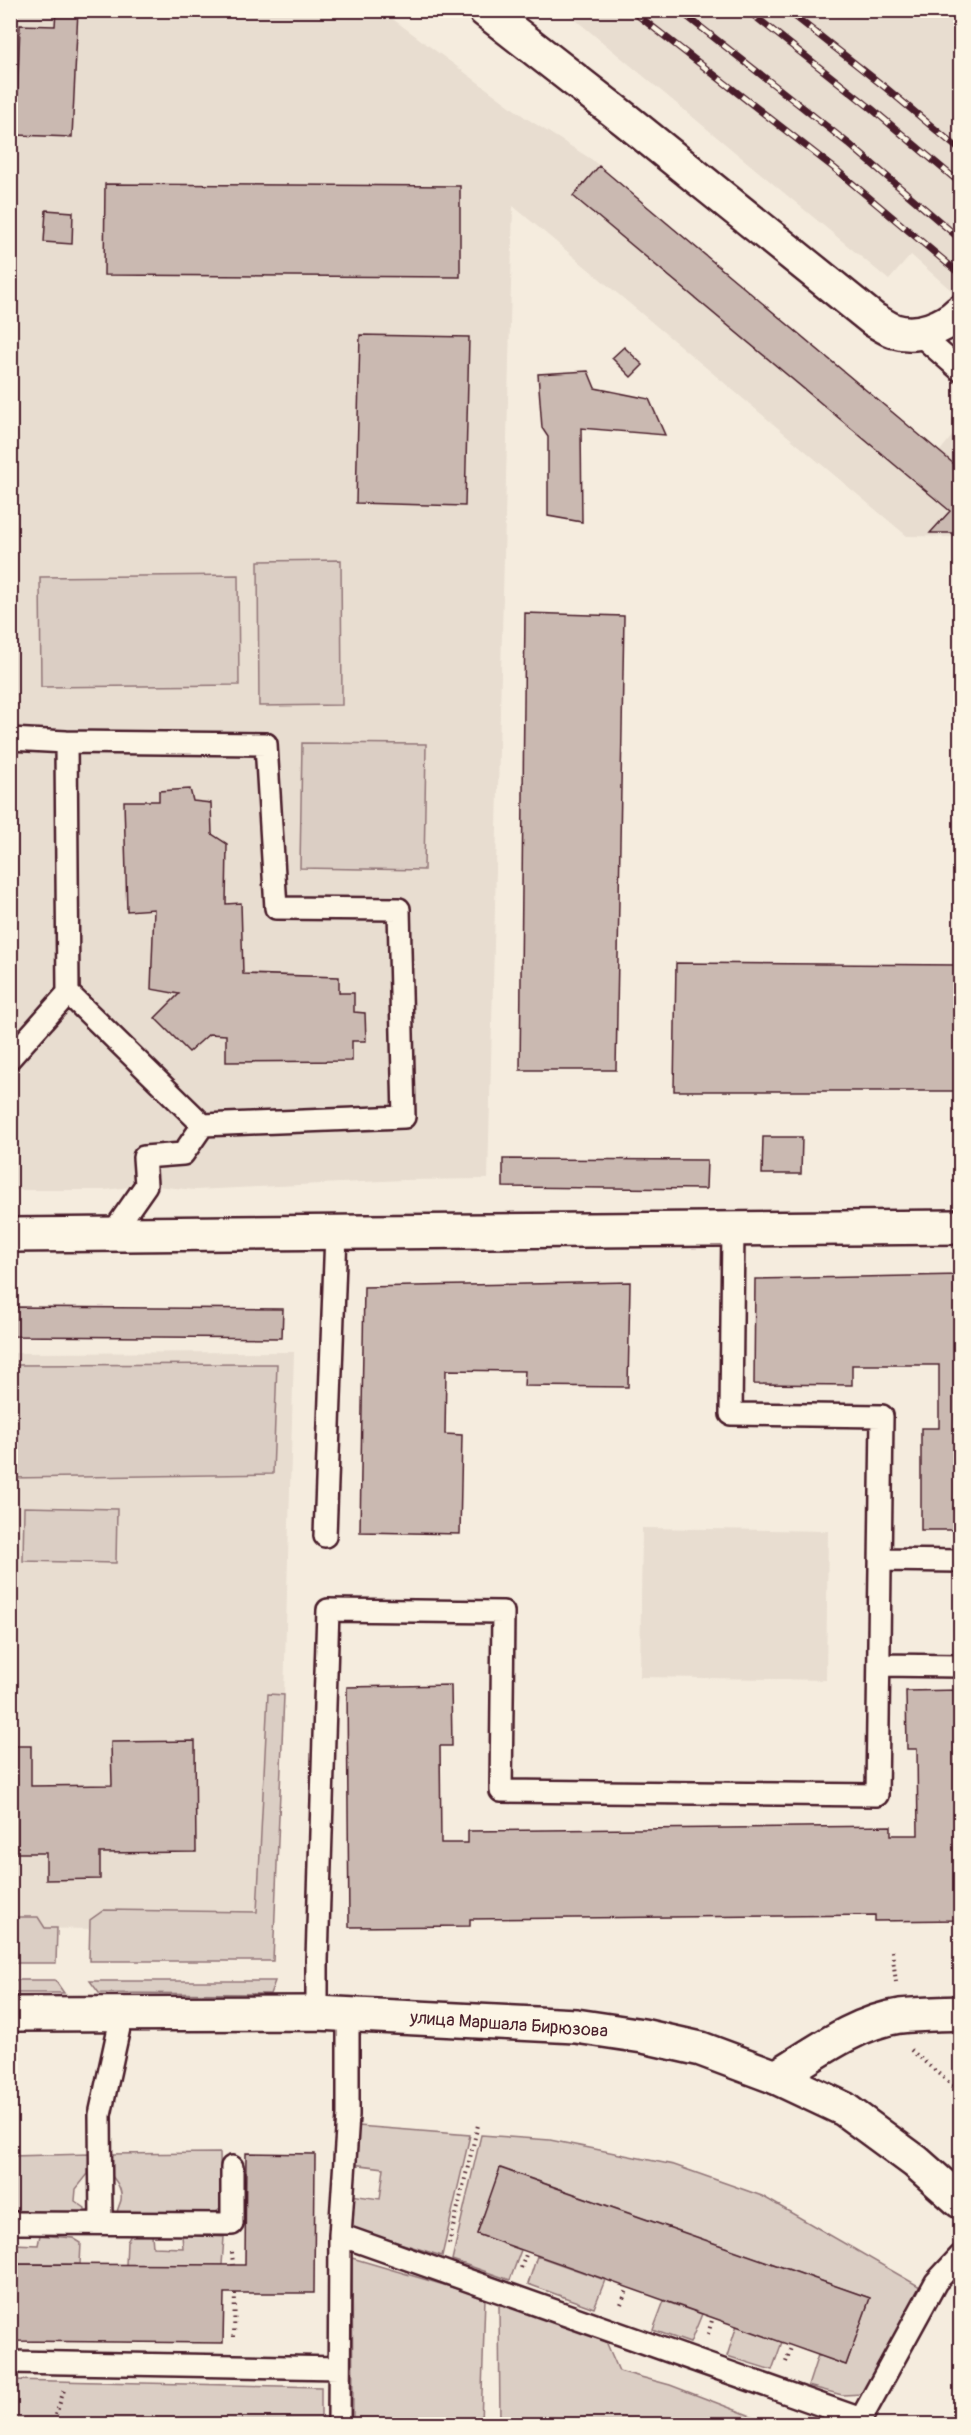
<svg xmlns="http://www.w3.org/2000/svg" width="971" height="2435" font-family="Pangolin,sans-serif">
  <style>
    .built { fill: #e8ddd0 }
    .green { fill: #dbcec4; stroke: #927678; stroke-width: 1.5 }
    .building { fill: #cab9b1; stroke: #4a1f2b; stroke-width: 1.5 }
    .lines { fill: none; stroke-linecap: round; stroke-linejoin: round }
    .lane-casing { stroke: #4a1f2b; stroke-width: 26 }
    .street-casing { stroke: #4a1f2b; stroke-width: 38 }
    .secondary-casing { stroke: #4a1f2b; stroke-width: 38 }
    .path { stroke: #4a1f2b; stroke-width: 4; stroke-dasharray: 1.5 4.5; stroke-linecap: butt }
    .lane { stroke: #fcf5e5; stroke-width: 21 }
    .street { stroke: #fcf5e5; stroke-width: 33 }
    .secondary { stroke: #fcf5e5; stroke-width: 33 }
    .rail-casing { stroke: #4a1f2b; stroke-width: 7 }
    .rail { stroke: #fcf5e5; stroke-width: 4.5; stroke-dasharray: 14; stroke-linecap: butt }
    .labels { text-anchor: middle; stroke-width: 4.5; stroke-linejoin: round; paint-order: stroke }
    .street-label { font-size: 18px; fill: #4a1f2b; stroke: #fcf5e5 }
  </style>
  <rect width="100%" height="100%" fill="#f5ecde"/>
  <filter id="ink" filterUnits="userSpaceOnUse"><feTurbulence type="fractalNoise" baseFrequency=".0167" numOctaves="2"/><feDisplacementMap in="SourceGraphic" scale="12" xChannelSelector="R" yChannelSelector="G"/><feConvolveMatrix kernelMatrix="1 2 1 2 8 2 1 2 1" color-interpolation-filters="sRGB"/></filter>
  <g filter="url(#ink)">
    <path class="built" d="M10 11H382L526 118 591 159 940 451 960 426V537L907 536 513 206 488 1179 404 1180 195 1190 146 1185 105 1190H11Z
      M565 11H960V298L911 255 889 280Z
      M294 1352 284 1695 274 1931 11 1928V1353Z
      M642 1528 828 1531 826 1680 640 1677Z"/>
    <path class="green" d="M341 560 342 705 259 706 258 561Z
      M238 575 239 685 41 687 40 577Z
      M302 743 426 744 424 870 300 868Z
      M277 1364 273 1474 11 1478V1365Z
      M24 1507 117 1509 116 1563 23 1561Z
      M268 1694 284 1695 273 1961H89L90 1920 104 1910 257 1912Z
      M11 1917H38L45 1928H57L56 1963H11Z
      M11 1980H55L64 1993H11Z
      M90 1981H275L270 1994 99 1993Z
      M358 2126 470 2135 442 2256 351 2228V2195L380 2199 384 2168 352 2164Z
      M481 2135 550 2140 674 2165 762 2196 922 2288 864 2394 842 2395 808 2386 818 2355 846 2365 870 2298 501 2168 477 2234 521 2250 510 2280 452 2260Z
      M220 2153 221 2208 208 2219 117 2214C117 2208 120 2205 121 2200 123 2187 113 2177 105 2168L106 2154Z
      M89 2154 88 2174 76 2189 75 2201 85 2208 83 2215 11 2214V2156Z
      M132 2233 152 2235 153 2247 183 2248 182 2235 224 2237 222 2265H126L127 2242Z
      M11 2234H13V2244L38 2245 40 2235 73 2238 81 2243 80 2264H11Z
      M537 2256 605 2280 594 2308 528 2284Z
      M352 2258 485 2297 481 2424H353Z
      M664 2301 702 2314 690 2343 653 2330Z
      M499 2304 604 2337 619 2371 670 2385 772 2424H500Z
      M737 2325 782 2342 772 2370 727 2356Z
      M11 2380 321 2387V2424H11Z"/>
    <path class="building" d="M56 10H78L72 137 16 135 20 25 55 26Z
      M599 166 960 469V533H930L950 511 573 196Z
      M105 184 460 186V277L104 275Z
      M46 210 73 212 72 244 44 242Z
      M360 335 469 337 465 506 356 503Z
      M624 347 643 365 631 377 612 358Z
      M588 371 595 388 649 399 665 435 581 428 582 522 548 516V437L542 428 538 374Z
      M525 613 624 616 616 1070H520Z
      M190 789 193 801 211 803 212 834 227 844 226 904 241 903 243 974 339 977V993H354V1012L365 1013 366 1041H352V1061L226 1062V1035L209 1034 189 1052 155 1018 179 994 151 989 154 909 127 911 124 801H159V791Z
      M676 963 960 965V1091H674Z
      M763 1137H802L801 1174H762Z
      M503 1159 707 1160 706 1189 503 1187Z
      M960 1275V1530H921V1428H939V1365H852V1385L754 1384 755 1279Z
      M630 1282 628 1387 524 1386 525 1371 446 1370 445 1434 462 1435 460 1534 360 1532 364 1287Z
      M10 1307 283 1309 282 1338 10 1336Z
      M451 1685 452 1746H440L441 1843H468V1831L891 1826V1835H918L917 1749H907L906 1691 960 1690V1920L875 1921V1915L470 1919V1926L349 1927 347 1687Z
      M195 1741 196 1852 100 1853V1879L46 1880V1853H10V1746H31V1786L112 1785 111 1742Z
      M246 2153 315 2154 314 2293H224L223 2343 10 2341V2264L245 2265Z
      M500 2168 870 2298 846 2365 477 2234Z"/>
    <g class="lines">
      <defs>
        <path id="lane" d="M918 333 960 370
          M10 739 66 742
          M66 742 266 744 276 908 399 909 404 1117 203 1125 68 993Z
          M10 1058 68 993
          M111 1235 146 1185 144 1157 183 1154 203 1125
          M325 1536 336 1233
          M880 1560 960 1561
          M879 1665 960 1666
          M317 2013V1960L328 1610 503 1612 501 1791 877 1795 882 1416 731 1414 733 1229
          M101 2222 100 2115 122 2014
          M10 2223 232 2224V2167
          M340 2235 861 2419 936 2282 960 2256
          M10 2362 339 2368
          M339 2424 340 2235 348 2115V2015"/>
        <path id="street" d="M10 1235 960 1227
          M776 2077C814 2054 856 2022 900 2016 920 2014 941 2014 960 2013"/>
        <path id="secondary" d="M485 10 626 120 874 320C880 323 888 329 895 331 917 338 945 327 960 312
          M10 2014 317 2013 576 2026 643 2036 701 2049 776 2077 844 2109 916 2162 960 2201"/>
      </defs>
      <use href="#lane" class="lane-casing"/>
      <use href="#street" class="street-casing"/>
      <use href="#secondary" class="secondary-casing"/>
      <path class="path" d="M892 1951 896 1982
        M911 2050 960 2092
        M449 2244 478 2125
        M232 2252 233 2265
        M521 2268 527 2252
        M621 2304 628 2288
        M708 2334 713 2317
        M234 2337 235 2293
        M786 2362 792 2345
        M56 2415 64 2390"/>
      <use href="#lane" class="lane"/>
      <use href="#street" class="street"/>
      <use href="#secondary" class="secondary"/>
      <defs>
        <path id="rail" d="M631 10 834 168 960 274
          M679 10 849 144 960 239
          M747 10 872 109 960 183
          M787 10 886 88 960 150"/>
      </defs>
      <use href="#rail" class="rail-casing"/>
      <use href="#rail" class="rail"/>
    </g>
  </g>
  <g class="labels">
    <g class="street-label">
      <text transform="translate(509 2024) rotate(4)" y="6">улица Маршала Бирюзова</text>
    </g>
  </g>
  <rect width="971" height="2435" fill="none" stroke="#fcf5e5" stroke-width="36"/>
  <rect x="18" y="18" width="935" height="2399" fill="none" stroke="#4a1f2b" stroke-width="2" filter="url(#ink)"/>
</svg>
